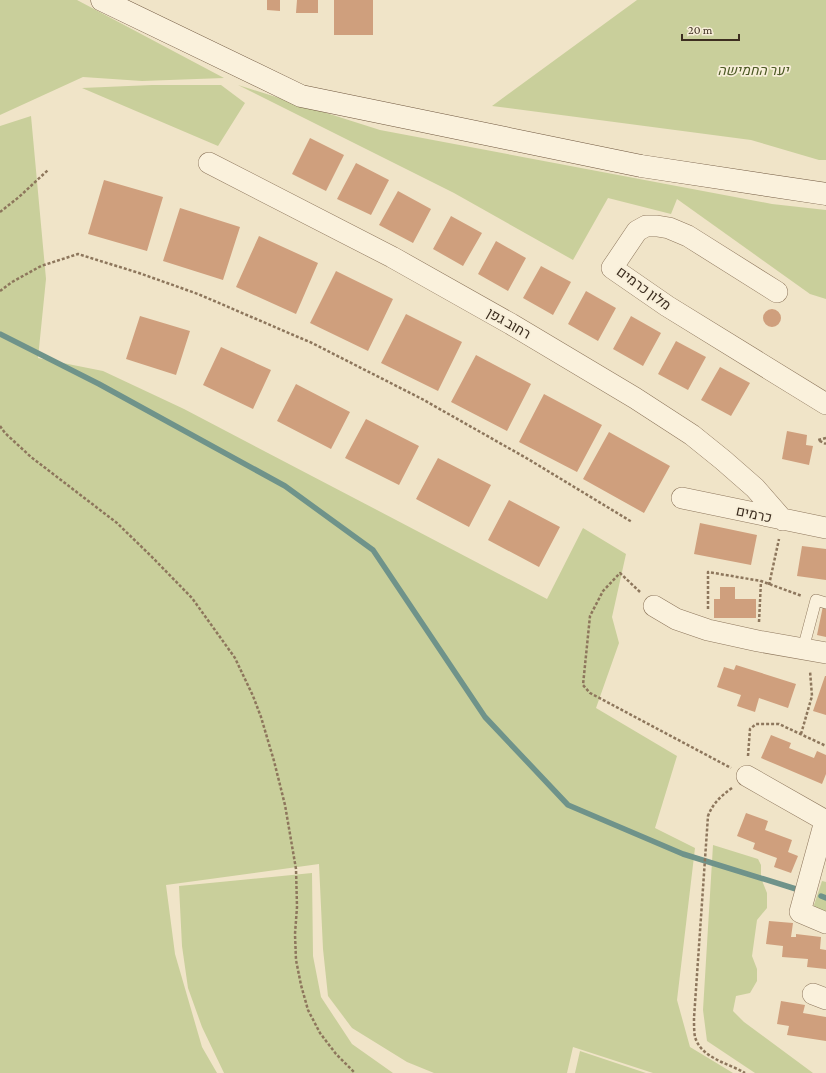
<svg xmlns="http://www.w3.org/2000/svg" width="826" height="1073" font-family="'Crimson Pro',Heebo,serif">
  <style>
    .green { fill: #c9cf9b }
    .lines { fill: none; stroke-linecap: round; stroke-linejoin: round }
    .stream { stroke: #6f938a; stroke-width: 5.5 }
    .building { fill: #cf9f7d }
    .service-casing { stroke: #8d765c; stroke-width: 12 }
    .minor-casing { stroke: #8d765c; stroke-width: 22 }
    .secondary-casing { stroke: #6f573f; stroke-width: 23 }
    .path { stroke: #8d765c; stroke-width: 2.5; stroke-dasharray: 3 2; stroke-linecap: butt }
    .service { stroke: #faf1dc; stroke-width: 11 }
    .minor { stroke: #faf1dc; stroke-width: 21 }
    .secondary { stroke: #faf1dc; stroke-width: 22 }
    .labels { text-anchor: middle; stroke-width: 3.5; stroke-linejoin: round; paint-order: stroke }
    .park-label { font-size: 14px; font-style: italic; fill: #4d5a26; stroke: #f7eed8 }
    .street-label { font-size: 14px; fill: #3d2e20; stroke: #f7eed8 }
  </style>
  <rect width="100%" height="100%" fill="#f0e4c8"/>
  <path class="green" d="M0 0H77L224 78 142 81 83 77 0 115Z
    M637 0H826V160H819L751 140 492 106Z
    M152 85H221L245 103 218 146 82 88Z
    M238 85 380 130 772 204 826 210V299L810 294 677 199 671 214 608 198 573 260 454 193Z
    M31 116 46 279 38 358 103 371 184 409 547 599 583 528 626 554 612 617 619 643 596 708 677 756 655 828 695 848 677 1000 690 1047 733 1073H653L573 1047 567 1073H434L407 1062 352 1028 328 996 323 949 319 864 166 885 175 954 202 1047 217 1073H0V126Z
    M713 845 758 859 761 865V878L767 893V908L757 920 752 956 757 969V981L750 993 736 996 733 1011 744 1022 813 1073H755L707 1041 703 1010Z
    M312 873 313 956 321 997 352 1044 393 1073H224L202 1027 188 988 182 946 179 886Z
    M822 881 826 882V914L813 908Z
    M580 1051 646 1073H575Z"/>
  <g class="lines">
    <path class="stream" d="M0 334 99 384 285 486 373 550 485 717 568 805 683 854 796 889
      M821 896 826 898"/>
  </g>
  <path class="building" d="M267 0H280V11L267 10Z
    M297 0H318V13H296Z
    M334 0H373V35H334Z
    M310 138 344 155 326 191 292 174Z
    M356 163 389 180 371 215 337 199Z
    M104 180 163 197 147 251 88 234Z
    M398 191 431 209 413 243 379 225Z
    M180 208 240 227 223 280 163 261Z
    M451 216 482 233 463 266 433 249Z
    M259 236 318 263 296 314 236 287Z
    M496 241 526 258 508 291 478 274Z
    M541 266 571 282 553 315 523 298Z
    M336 271 393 299 368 351 310 323Z
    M586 291 616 308 598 341 568 324Z
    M763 318a9 9 0 1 1 18 0a9 9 0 1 1-18 0Z
    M406 314 462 342 438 391 381 363Z
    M140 316 190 331 176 375 126 359Z
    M631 316 661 333 643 366 613 349Z
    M676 341 706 357 688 390 658 374Z
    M221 347 271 370 253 409 203 385Z
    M476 355 531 384 507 431 451 402Z
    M720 367 750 383 731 416 701 400Z
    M296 384 350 412 331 449 277 421Z
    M544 394 602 425 577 472 519 442Z
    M366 419 419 446 399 485 345 458Z
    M787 431 807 435 806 445 813 446 809 465 782 459Z
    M609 432 670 466 644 513 583 479Z
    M438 458 491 485 469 527 416 499Z
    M509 500 560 527 539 567 488 540Z
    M700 523 757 535 751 565 694 554Z
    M802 546 826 549V580L797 576Z
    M720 587H735V599H756V618H714V599H720Z
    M823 606 826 607V637L817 635Z
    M736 665 796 684 788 708 759 698 755 712 737 706 741 695 717 687 724 667 734 670Z
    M825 676H826V715L813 711Z
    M771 735 791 743 789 748 814 758 817 751 826 755V774L822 784 761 758Z
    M746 813 768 821 765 830 792 840 788 852 798 856 791 873 774 867 777 858 753 849 755 843 737 836Z
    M769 921 793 923 791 937H796V934L821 937 820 949 826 950V969L807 967 808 959 782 957 783 946 766 944Z
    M781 1001 805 1005 803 1013 826 1017V1041L787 1035 789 1026 777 1024Z"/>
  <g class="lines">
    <defs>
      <path id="service" d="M803 649 816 600 826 603"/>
      <path id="minor" d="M209 163 392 257 511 324 635 398 692 435 723 460 755 488 783 520
        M777 292 688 236 669 228 657 226H646L637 231 612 268 667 306 826 404
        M682 498 826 528
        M654 606 676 619 708 630 758 641 826 653
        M747 776 826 821
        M825 821 800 912 826 923
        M813 994 826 999"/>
      <path id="secondary" d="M102 0 301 96 641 166 826 194"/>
    </defs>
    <use href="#service" class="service-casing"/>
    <use href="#minor" class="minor-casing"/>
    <use href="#secondary" class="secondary-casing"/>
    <path class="path" d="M0 212 19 197 48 170
      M0 291 12 282 41 266 78 254 139 273 198 294 312 343 422 399 528 459 632 522
      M0 426 5 433 31 457 117 523 151 556 192 598 235 658 253 696 261 717 274 761 285 805 296 869 297 907 295 934 296 960 301 985 308 1010 320 1033 336 1054 355 1073
      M826 438 818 440 826 444
      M769 585 779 539
      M640 592 620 573 603 591 590 616 583 685 590 693 731 768
      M708 609V572L761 581 802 596
      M759 622 761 581
      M801 734 812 696 810 671
      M748 756 750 729 756 724H779L826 746
      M732 788C721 796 713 803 708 816L694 1018C694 1024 694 1032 695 1037 701 1058 728 1063 745 1073"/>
    <use href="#service" class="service"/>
    <use href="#minor" class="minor"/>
    <use href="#secondary" class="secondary"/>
  </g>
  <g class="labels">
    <g class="park-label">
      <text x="753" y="75">יער החמישה</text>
    </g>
    <g class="street-label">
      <text transform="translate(644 288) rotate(36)" y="5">מלון כרמים</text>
      <text transform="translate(509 323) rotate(30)" y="5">רחוב גפן</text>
      <text transform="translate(754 514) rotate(12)" y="5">כרמים</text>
    </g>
  </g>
  <path d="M682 34v6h57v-6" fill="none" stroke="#3d2e20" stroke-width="2"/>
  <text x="688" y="34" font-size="12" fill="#3d2e20" stroke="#f7eed8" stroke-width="3" paint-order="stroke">20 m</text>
</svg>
